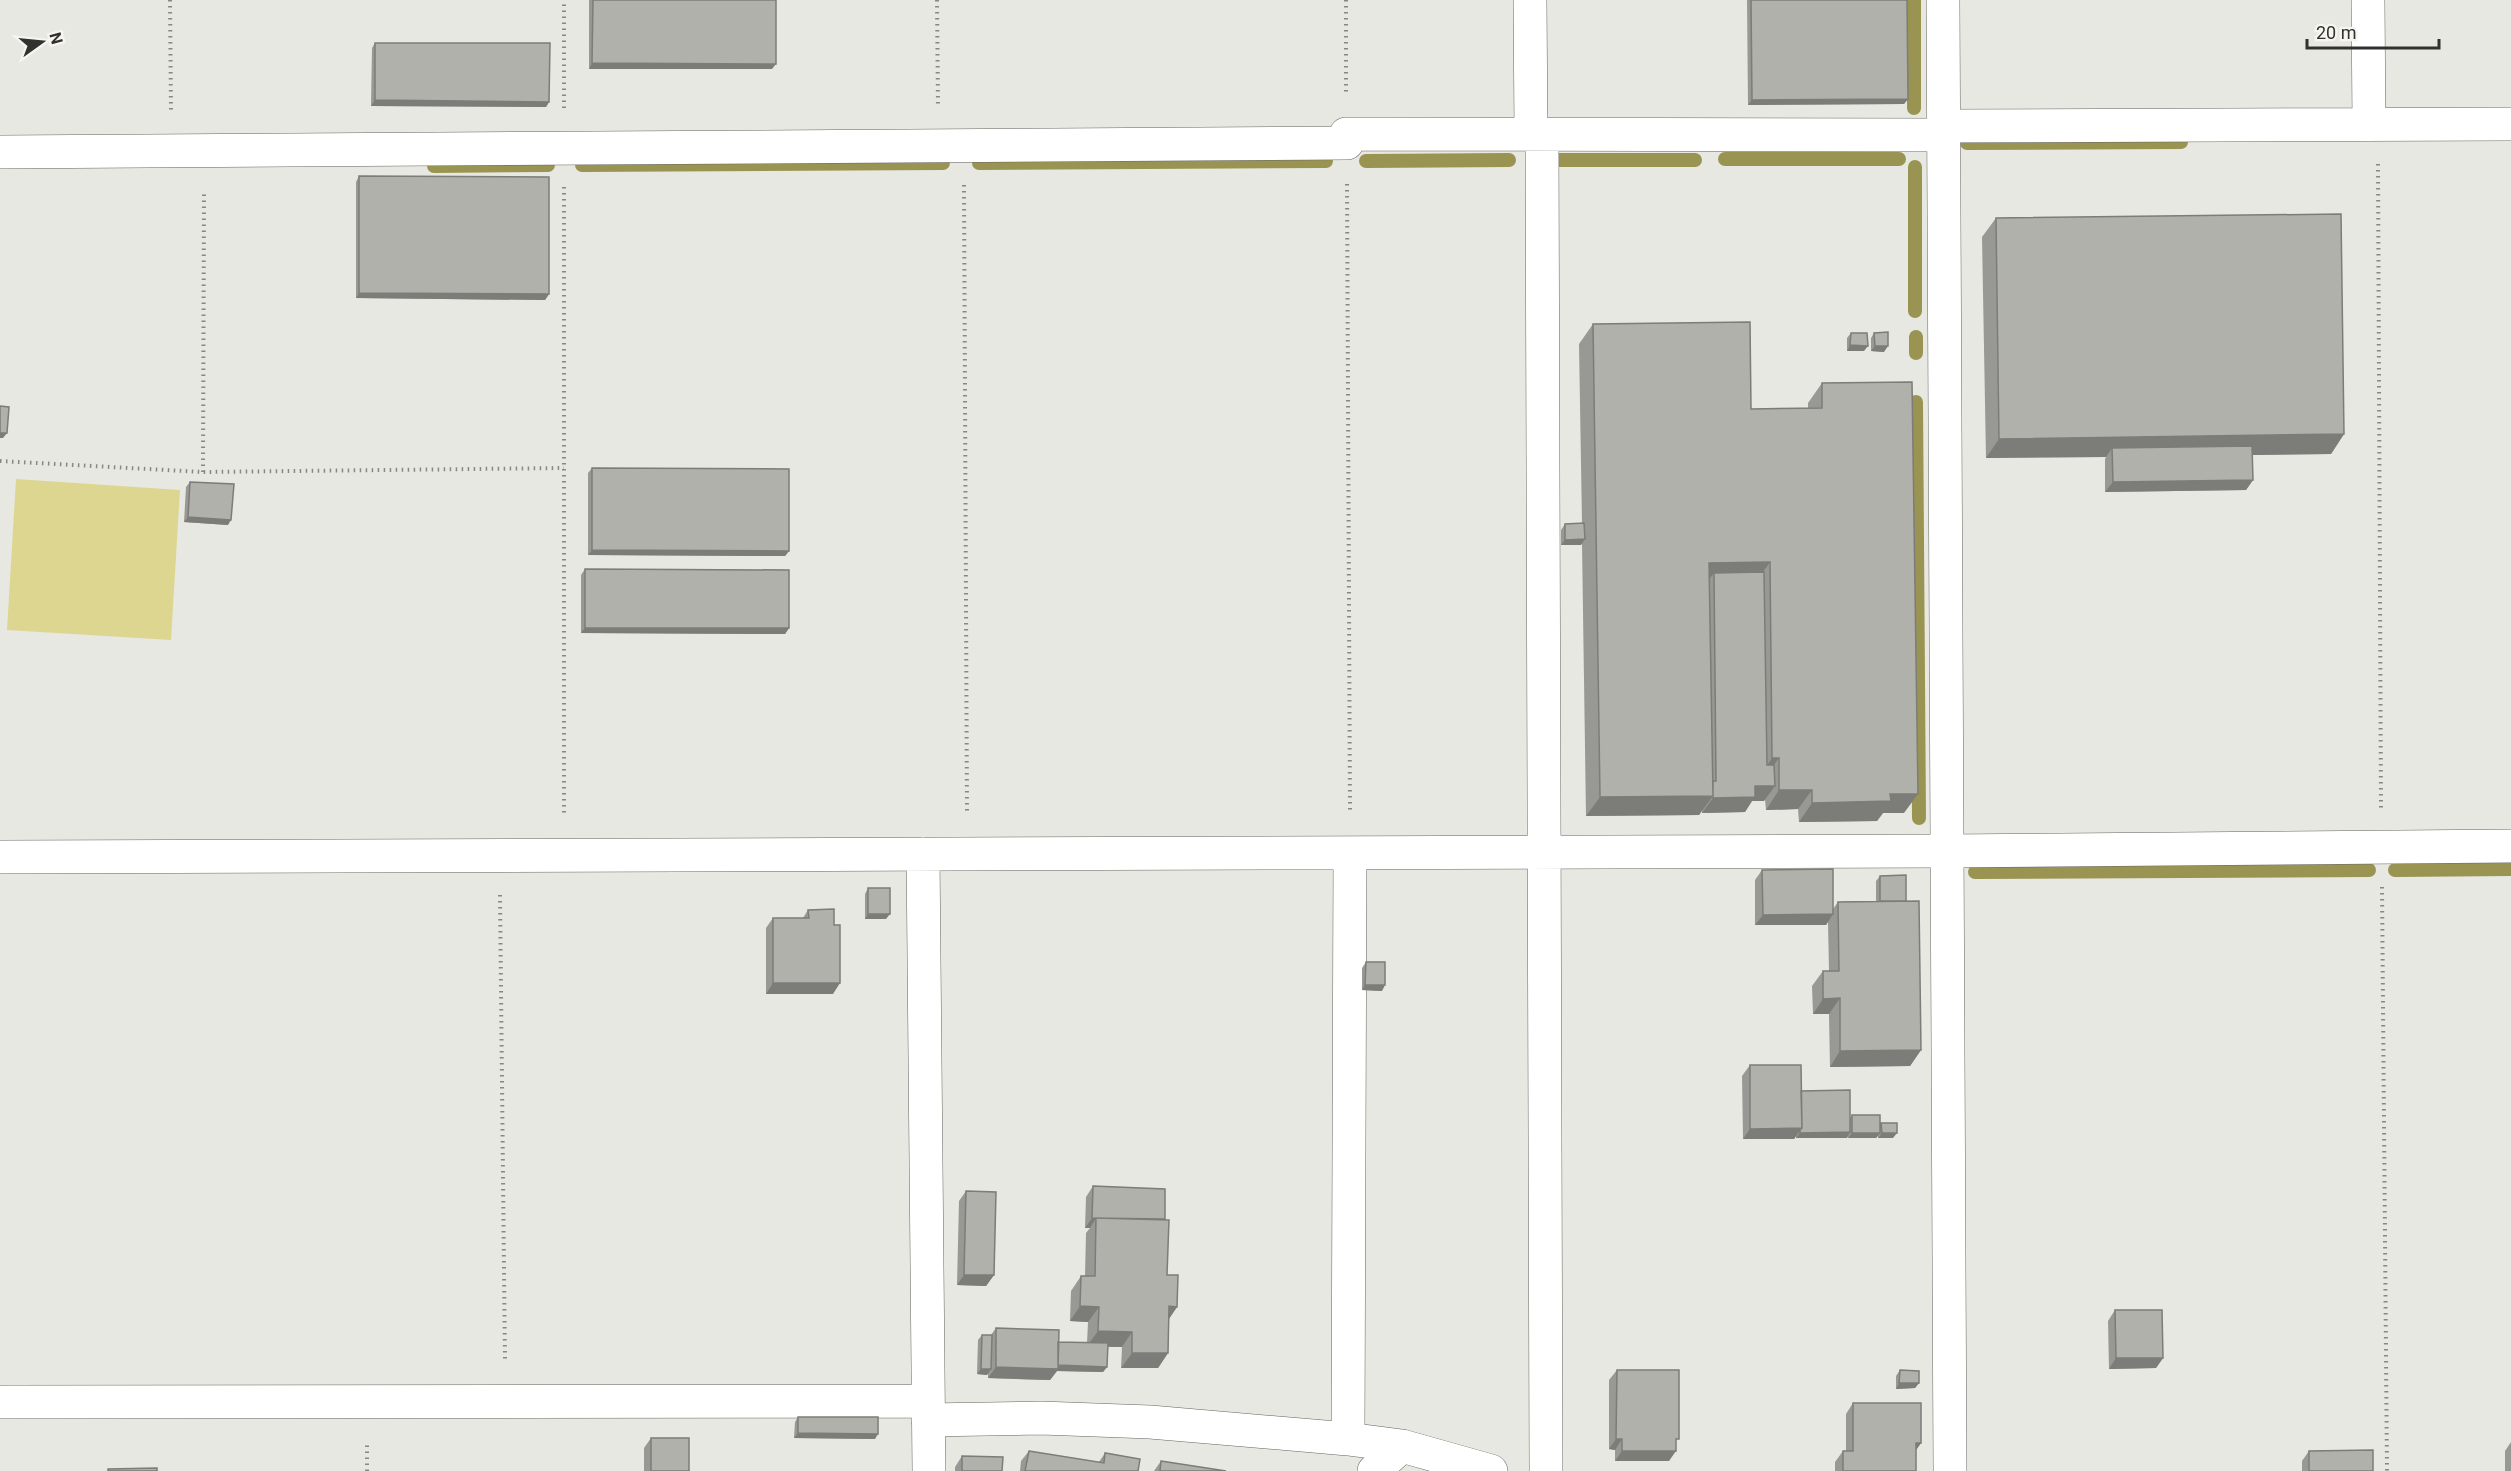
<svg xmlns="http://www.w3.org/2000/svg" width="2511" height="1471" font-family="Roboto,sans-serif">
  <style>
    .green { fill: #ddd691 }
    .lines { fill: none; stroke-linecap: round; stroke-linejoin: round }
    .stream { stroke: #9a9453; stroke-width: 14 }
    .street-casing { stroke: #666560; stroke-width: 34 }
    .secondary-casing { stroke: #666560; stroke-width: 34 }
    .path { stroke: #878783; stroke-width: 4; stroke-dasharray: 1.5 4.5; stroke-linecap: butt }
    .street { stroke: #fff; stroke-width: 33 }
    .secondary { stroke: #fff; stroke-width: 33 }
    .wall { fill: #989894 }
    .shaded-wall { fill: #7c7c78 }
    .building { fill: #b1b1ac; stroke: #7c7c78; stroke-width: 1.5 }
  </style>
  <rect width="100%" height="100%" fill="#e8e8e2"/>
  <path class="green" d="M16 479 180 490 171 640 7 630Z"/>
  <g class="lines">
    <path class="stream" d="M1914 0V108
      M1967 143 2181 142
      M1725 159H1899
      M1550 160H1695
      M1366 161 1509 160
      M979 163 1326 161
      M582 165 943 163
      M434 166 548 165
      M1915 167V311
      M1916 353V337
      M1916 402 1919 818
      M2395 870 2511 869
      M1975 872 2369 870"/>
    <defs>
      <path id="street" d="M1530 0 1531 134
        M2368 0 2369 124
        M1943 126 2511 124
        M1346 134 1943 135
        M1542 134 1546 1471
        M0 152 1347 143
        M923 854 929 1471
        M0 857 1947 851 2511 846
        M0 1402 928 1401
        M928 1420 1041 1418 1150 1422 1348 1439 1402 1446 1491 1471
        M1348 1439 1350 853
        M1374 1471 1402 1446"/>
      <path id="secondary" d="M1943 0 1950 1471"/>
    </defs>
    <use href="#street" class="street-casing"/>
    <use href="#secondary" class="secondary-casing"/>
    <path class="path" d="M170 0 171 110
      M937 0 938 107
      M1346 0V95
      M564 108V0
      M2378 164 2381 808
      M1347 184 1350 812
      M964 185 967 814
      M564 187V816
      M0 461 203 472 564 468
      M203 472 204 191
      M2382 887 2387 1471
      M500 895 505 1362
      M367 1471V1441"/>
    <use href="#street" class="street"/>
    <use href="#secondary" class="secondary"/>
  </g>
  <path class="wall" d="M589 0H776L772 69H589Z
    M1747 0H1907L1908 99 1904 104 1748 105Z
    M375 43 549 102 546 107 371 106 372 48Z
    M359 176 549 294 545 300 356 298V182Z
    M1996 218 2344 434 2331 454 2252 455 2253 480 2246 490 2105 492V459L2106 457 1986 458 1982 237Z
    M1593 324 1751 409 1808 408V403L1822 383 1904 813H1883L1877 821 1799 822 1798 809 1766 810 1765 799 1764 801H1752L1745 812 1702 813V810L1699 815 1586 816 1582 543 1581 545H1561V530L1565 524 1582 523 1579 344Z
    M1851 333 1864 351H1847V338Z
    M1874 333 1884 352 1871 351V338Z
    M592 468 789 551 785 556 588 555V473Z
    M190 482 228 525 184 522 186 487Z
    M585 569 789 628 785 634 581 633V575Z
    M1762 870 1833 909 1838 902 1876 901V881L1880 876 1906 901 1921 1050 1910 1066 1830 1067 1829 1014H1813L1812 986 1823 971H1829L1828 922 1826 925H1755V880Z
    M868 888 886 919H865V894Z
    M808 910 833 994H766V928L773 918H803Z
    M1366 962 1382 991 1362 990V968Z
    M1750 1065 1801 1091 1850 1118 1852 1115 1880 1125 1881 1123 1893 1138H1878V1136L1876 1138H1848V1135L1847 1138H1796V1136L1794 1139H1743L1742 1076Z
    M1093 1186 1165 1219 1167 1275 1177 1307 1169 1318 1168 1353 1158 1368H1121L1122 1347H1108L1107 1367 1103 1372 1057 1371 1050 1380 988 1378V1373L987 1375 977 1374 978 1340 982 1335H991L996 1328 1058 1342 1087 1343 1088 1322 1070 1321 1071 1291 1081 1276H1085L1086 1233 1090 1228H1085L1086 1197Z
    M966 1191 994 1275 986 1286 957 1285 959 1201Z
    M2115 1310 2163 1358 2156 1368 2109 1369 2108 1321Z
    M1617 1370 1676 1443 1669 1461H1615V1450L1609 1449V1380Z
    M1900 1370 1919 1383 1915 1388 1896 1389V1376Z
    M1853 1403 1921 1443 1916 1450V1471H1835V1462L1843 1451H1846V1414Z
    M798 1417 875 1439 794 1438 795 1422Z
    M651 1438 689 1471H644V1448Z
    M2511 1442V1471H2505V1451Z
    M1029 1451 1099 1462 1105 1453 1138 1471H1020L1021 1461Z
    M2309 1451 2373 1471H2302V1461Z
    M962 1456 1002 1471H955V1467Z
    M1161 1461 1226 1471H1154Z"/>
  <path class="shaded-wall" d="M592 63 776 64 772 69H589Z
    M1908 99 1904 104 1748 105 1752 100Z
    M375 100 549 102 546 107 371 106Z
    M359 293 549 294 545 300 356 298Z
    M1850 345 1868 346 1864 351H1847Z
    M1875 346H1888L1884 352 1871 351Z
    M0 433H7L3 438H0Z
    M2344 434 2331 454 2112 457V448L2106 457 1986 458 1999 439Z
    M2253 480 2246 490 2105 492 2113 482Z
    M188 517 231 520 228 525 184 522Z
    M1585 539 1581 545H1561L1565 540Z
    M592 550 789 551 785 556 588 555Z
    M1770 562 1756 582 1714 573 1707 582 1709 563Z
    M585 628H789L785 634 581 633Z
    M1772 758H1779L1765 777 1759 778Z
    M1755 786H1775L1764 801H1752L1745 812 1702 813 1713 798Z
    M1779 790H1812L1798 809 1766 810Z
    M1890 794H1918L1904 813H1883L1877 821 1799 822 1812 803Z
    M1713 796 1699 815 1586 816 1600 797Z
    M868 914H890L886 919H865Z
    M1833 914 1826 925H1755L1763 915Z
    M773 983H840L833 994H766Z
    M1365 985H1385L1382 991 1362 990Z
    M1840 998 1829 1014H1813L1823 999Z
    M1921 1050 1910 1066 1830 1067 1840 1051Z
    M1802 1128 1794 1139H1743L1750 1129Z
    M1850 1132 1847 1138H1796L1800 1133Z
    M1852 1133H1880L1876 1138H1848Z
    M1882 1133H1897L1893 1138H1878Z
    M1092 1218 1165 1219 1096 1218 1090 1228H1085Z
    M964 1275H994L986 1286 957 1285Z
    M1080 1306 1099 1307 1088 1322 1070 1321Z
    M1169 1306 1177 1307 1167 1322Z
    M1098 1331 1132 1332 1122 1347 1087 1346Z
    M1132 1353H1168L1158 1368H1121Z
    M2116 1358H2163L2156 1368 2109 1369Z
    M1056 1365 1107 1367 1103 1372 1057 1371 1050 1380 988 1378 996 1367Z
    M981 1369H991L987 1375 977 1374Z
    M1899 1383H1919L1915 1388 1896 1389Z
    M798 1433 878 1434 875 1439 794 1438Z
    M1616 1439H1622L1615 1450 1609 1449Z
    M1916 1443H1921L1914 1453Z
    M1622 1451H1676L1669 1461H1615Z"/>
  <path class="building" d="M593 0H776V64L592 63Z
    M1751 0H1907L1908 99 1752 100Z
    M375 43H550L549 102 375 100Z
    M359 176 549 177V294L359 293Z
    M2341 214 2344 434 1999 439 1996 218Z
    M1750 322 1751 409 1822 408V383L1912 382 1918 794H1890L1891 801 1812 803V790H1779V758H1772L1770 562 1709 563 1713 796 1600 797 1593 324Z
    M1888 332V346H1875L1874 333Z
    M1851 333H1867L1868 346 1850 345Z
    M0 406 9 407 7 433H0Z
    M2252 446 2253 480 2113 482 2112 448Z
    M592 468 789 469V551L592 550Z
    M190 482 234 484 231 520 188 517Z
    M1584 523 1585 539 1565 540V524Z
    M585 569 789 570V628H585Z
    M1764 572 1767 765H1774L1775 786H1755V797L1713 798V781H1716L1714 573Z
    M1833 869V914L1763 915 1762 870Z
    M1906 875V901H1880V876Z
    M868 888H890V914H868Z
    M1919 901 1921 1050 1840 1051V998L1823 999V971H1839L1838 902Z
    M834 909V925H840V983H773V918H809L808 910Z
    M1366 962H1385V985H1365Z
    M1750 1065H1801L1802 1128 1750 1129Z
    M1850 1090V1132L1800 1133V1130L1802 1128 1801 1091Z
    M1852 1115H1880V1133H1852Z
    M1881 1123H1897V1133H1882Z
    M1093 1186 1165 1189V1219L1092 1218Z
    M966 1191 996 1192 994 1275H964Z
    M1096 1218 1169 1220 1167 1275H1178L1177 1307 1169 1306 1168 1353H1132V1332L1098 1331 1099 1307 1080 1306 1081 1276H1095Z
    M2115 1310H2162L2163 1358H2116Z
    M996 1328 1059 1330 1058 1369 996 1367Z
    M982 1335H992L991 1369H981Z
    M1058 1342 1108 1343 1107 1367 1058 1365Z
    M1617 1370H1679V1439H1676V1451H1622V1439H1616Z
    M1900 1370 1919 1371V1383H1899Z
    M1853 1403H1921V1443H1916V1471H1843V1451H1853Z
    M798 1417H878V1434L798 1433Z
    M651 1438H689V1471H651Z
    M2373 1450V1471H2309V1451Z
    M1029 1451 1104 1463 1105 1453 1140 1459 1138 1471H1025Z
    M962 1456 1003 1457 1002 1471H962Z
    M1161 1461 1226 1471H1160Z
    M157 1468V1471H108V1469Z"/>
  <g transform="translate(42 42) rotate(75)" stroke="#f6f5ef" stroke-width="4.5" paint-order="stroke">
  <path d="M0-4.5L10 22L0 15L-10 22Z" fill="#31312f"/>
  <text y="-9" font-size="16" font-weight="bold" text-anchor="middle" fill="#31312f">N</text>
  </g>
  <path d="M2307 39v9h132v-9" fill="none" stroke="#31312f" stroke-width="3"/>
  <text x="2316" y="39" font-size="18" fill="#31312f" stroke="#f6f5ef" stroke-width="4.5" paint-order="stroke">20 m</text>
</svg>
